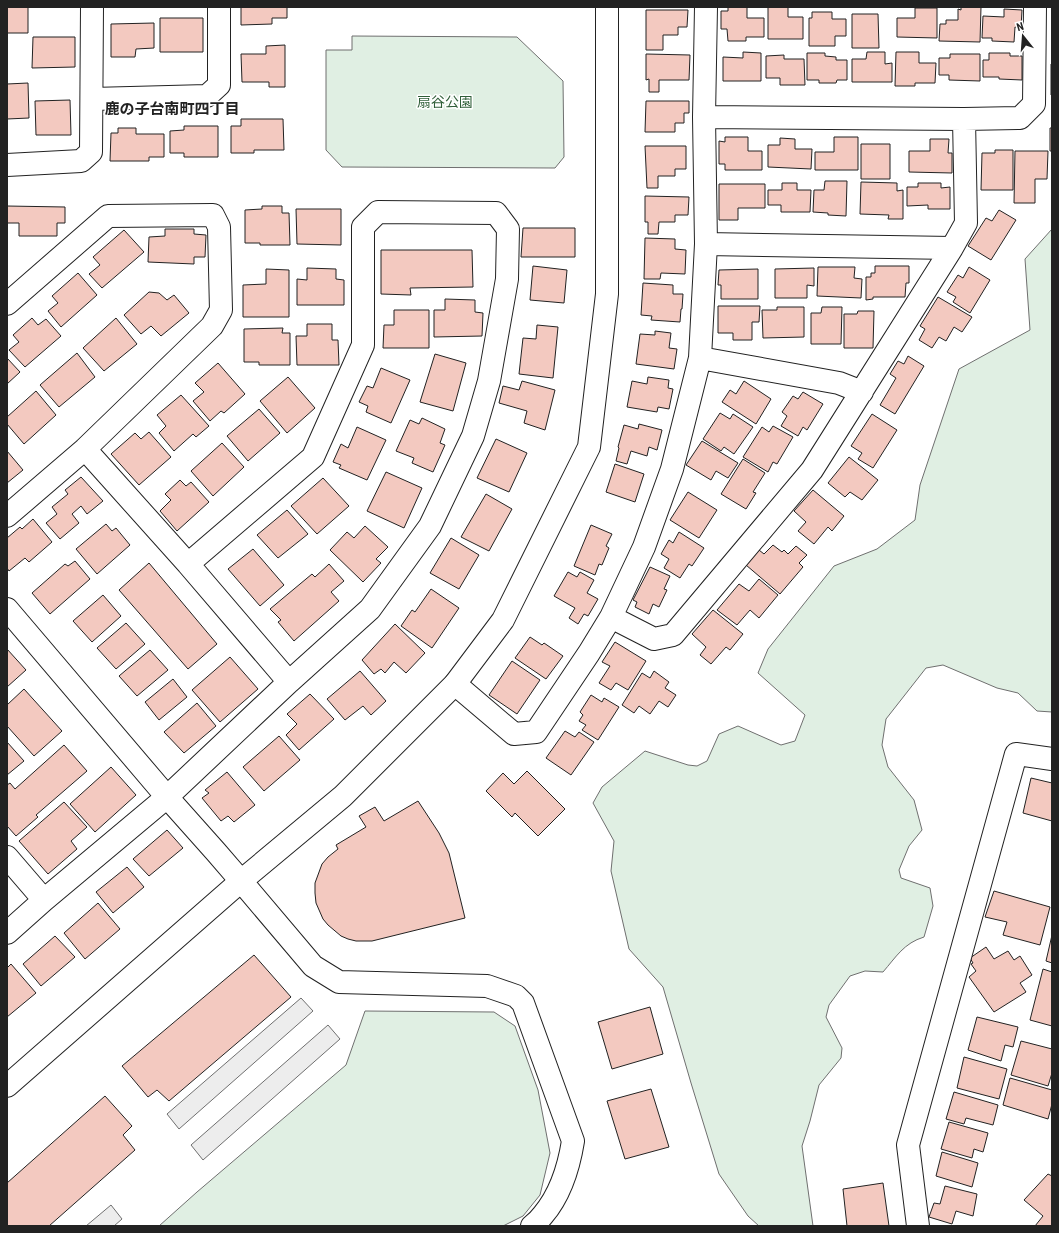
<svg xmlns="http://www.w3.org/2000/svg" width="1059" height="1233" font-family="'Roboto Condensed','Noto Sans JP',sans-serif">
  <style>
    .green { fill: #e0efe3; stroke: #6f6f6f }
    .parking { fill: #ededed; stroke: #6f6f6f }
    .building { fill: #f3c9c0; stroke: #222 }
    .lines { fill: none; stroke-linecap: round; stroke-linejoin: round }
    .street-casing { stroke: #222; stroke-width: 24 }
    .secondary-casing { stroke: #222; stroke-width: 24 }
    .street { stroke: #fff; stroke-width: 22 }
    .secondary { stroke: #fff; stroke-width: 22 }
    .labels { text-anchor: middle; stroke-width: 3; stroke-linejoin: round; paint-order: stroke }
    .park-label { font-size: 14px; fill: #2f5e38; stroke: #fff }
    .neighbourhood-label { font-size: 15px; font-weight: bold; fill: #222; stroke: #fff }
  </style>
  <rect width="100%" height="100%" fill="#fff"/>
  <path class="green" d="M352 36 517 37 563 81 564 157 555 168 342 167 326 150V50H352Z
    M1052 229V712L1037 711 1018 693 997 688 943 665 926 668 886 719 882 745 888 767 914 800 922 830 909 846 899 870 901 878 930 888 933 906 924 937C904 943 896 957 883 972L865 971 850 976 829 1005 826 1017 842 1048 841 1058 819 1085 810 1121 802 1146 813 1226H759L748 1216 719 1174 691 1083 663 987 629 949 611 871 614 841 593 803 602 787 645 751 688 765 697 766 707 761 719 734 738 726 781 745 795 741 805 715 758 673 768 649 834 566 877 549 915 520 920 485 959 369 1030 330 1025 259Z
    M365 1011 494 1012 515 1026 538 1090 550 1153 540 1195 523 1216 503 1226H159L197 1192 346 1065Z"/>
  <path class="parking" d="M301 998 313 1011 179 1129 167 1114Z
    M328 1025 340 1039 203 1160 191 1145Z
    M111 1205 122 1219 114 1226H86Z"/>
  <path class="building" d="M7 7H28V33H7Z
    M241 7H287V18H272V24L241 25Z
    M728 7H747V18H764V37H746V41H728L727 29H721V11H728Z
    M768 7H788V17H803V39H768Z
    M961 7H981L980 42 939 41 940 24H946V20H958V9L961 10Z
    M915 8H937V38L897 37V18H915Z
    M1004 9 1022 10 1021 28 1015 27 1014 42 992 41V38H982L983 16 1004 17Z
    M646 10H688L687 27H678V35H663V50H646Z
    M812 12H832V19H846V36H835V46H809V18H812Z
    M852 14H878L879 48H852Z
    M160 18H203V52H160Z
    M154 23V48L136 49 135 57H111V24Z
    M33 37H75V67L32 68Z
    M285 45V87H269V82H242L241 54H266V46Z
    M743 52 761 53V81H723V57L743 58Z
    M867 52H885V64L892 63V82H852V59H866Z
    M896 52H919V63H936L935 83H915V86H895Z
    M807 53H825V56L836 57V60H847V80H837L836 83H819V80H807Z
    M989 53H1010V56H1022V80L999 79V77H983V60H989Z
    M646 54 690 55 689 80H659V92H649V79L646 80Z
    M950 54H980V81L949 80V75H939V58H950Z
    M784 55V59H804L805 85H780V78H766V56Z
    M1051 64H1052V95H1051Z
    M28 83 29 118 7 119V84Z
    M70 100 71 135H36L35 101Z
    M646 101H689V113H684V123H675V132H645Z
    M241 119H283L284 150H254V153H231V126H241Z
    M184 126H218V157H184V153H170V131L184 130Z
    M118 128H136V134H164V157H149V161H110L111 133H118Z
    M1050 128H1052V151H1050Z
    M725 137H748V151H762V170H725V164H719V141L725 142Z
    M834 137H858V170H815V152H834Z
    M780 138 795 139V149H812L811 169 768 167V145H780Z
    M930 139H949L948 153H952V173L909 172V151H930Z
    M861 144H890V179H861Z
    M645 146H686V169H675V176H658V188H647Z
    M995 150H1013V190H981L982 153H995Z
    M1015 151H1048L1047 179H1035V203H1014Z
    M825 181H847L846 216 828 215V213L813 212 814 190H824Z
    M861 182 897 183V191L903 190V219H888L889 215 860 214Z
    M782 183H797V190H811L810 212H781V205H768V190H782Z
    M918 183H941V188L950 187V209H928V205L907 206V187H918Z
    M719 184H765V208H738V220H719Z
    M645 196 689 197 688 215H675V222H659L658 234H648V222H645Z
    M7 206 65 207V223H57V236H19V223H7Z
    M262 206H282V213H289L290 245H260V243H245V210L262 209Z
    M296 209H341V245L297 244Z
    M999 210 1016 220 991 260 968 246 986 218 992 221Z
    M523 228H575V257H521Z
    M165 229H194V234L206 235 205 257H194V264L148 262 149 237 165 236Z
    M124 230 144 252 102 288 89 274 100 265 93 257Z
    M645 238 675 239V249L686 250 685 274 661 273 660 279H644Z
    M381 250H472L473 287 410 288 411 295 381 294Z
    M533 266 567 270 564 303 530 300Z
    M875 266H909V283H906L905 297H873V299L866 300V277H871V273H875Z
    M818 267H855L854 278 862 279 861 298 817 296Z
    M969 267 990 280 970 313 953 302 956 297 947 292 958 275 963 278Z
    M307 268 336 269V279L344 280V305H297V279L307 280Z
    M814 268V286L807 285V298H775V269Z
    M266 269 289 270V317H243V285L266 284Z
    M758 269V299H721V285H718L719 270Z
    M78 273 97 295 61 327 48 311 58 303 52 296Z
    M643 283 673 285V294H683L682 309H681L680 322 651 320 652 316 641 315Z
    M149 292 159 293 167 300 174 295 189 313 161 336 151 326 141 334 124 315Z
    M938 297 972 317 962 332 954 327 946 341 939 337 932 348 919 340 925 329 920 326Z
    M445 299 475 300V312L483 313 482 336 434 337V310H445Z
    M718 306H760L759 322H752V340H733V333H718Z
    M777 307H804V337L763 338 762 310H777Z
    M822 307H842L841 344H811V313H821Z
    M394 310H429V348H383L384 325H394Z
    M858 311H874L873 348H844V314H857Z
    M32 318 38 325 46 319 61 336 25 367 9 350 19 342 13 335Z
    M116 318 137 344 104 371 83 348Z
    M307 324H332V340H338L339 365H297L296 336H307Z
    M537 325 558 327 553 378 519 374 523 338 536 339Z
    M283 328 282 333H290V365H259V362H244V329Z
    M655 331 671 333 669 348 677 349 674 369 636 364 640 334 655 335Z
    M77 353 95 377 59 407 40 385Z
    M435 354 466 363 453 411 420 402Z
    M908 356 924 366 895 414 880 405 896 378 890 374 898 361 904 364Z
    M7 358 20 372 7 384Z
    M218 363 245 394 224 413 221 411 210 421 193 401 204 392 195 383Z
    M381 368 410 380 391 423 366 412 368 406 359 402 367 386 373 388Z
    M288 377 315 408 287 433 260 401Z
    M648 377 669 380 668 388 673 389 669 409 658 407 657 412 627 407 632 381 647 384Z
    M522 381 555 390 545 430 524 423 527 411 499 403 503 386 519 390Z
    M744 381 771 399 756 424 722 402 730 390 736 394Z
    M36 391 56 415 24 444 7 424V417Z
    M803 392 823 404 807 430 803 427 798 436 781 426 787 416 782 412 793 396 798 399Z
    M181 395 209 426 196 437 193 434 174 451 159 433 166 426 157 415Z
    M259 409 280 433 248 461 227 436Z
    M720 413 730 419 733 414 753 427 734 454 724 447 721 451 703 439Z
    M872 414 897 430 873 468 858 459 862 453 851 446Z
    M422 418 445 429 440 443 445 445 433 472 412 463 414 458 396 451 410 420 419 424Z
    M639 424 662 430 657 450 649 447 647 456 631 451 627 464 616 461 619 448 618 447 624 425 638 429Z
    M773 426 793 437 777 464 773 462 768 472 743 457 762 427 769 432Z
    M357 427 386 440 367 480 339 468 341 465 333 462 341 444 348 448Z
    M149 432 171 457 139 485 111 454 135 433 141 439Z
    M496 439 527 453 509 492 477 478Z
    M702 441 738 463 728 478 716 471 711 480 686 465Z
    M222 443 244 467 213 496 191 471Z
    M7 451 23 470 7 483Z
    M849 457 878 480 862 500 850 492 845 497 828 483Z
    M743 459 765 473 753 492 756 493 746 509 721 494Z
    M615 464 644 474 635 502 606 492Z
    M386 472 422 488 404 528 367 511Z
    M81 477 103 501 87 514 81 506 72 514 79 523 60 539 46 523 57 514 52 507 68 494 65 490Z
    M323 478 349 506 317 534 291 506Z
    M180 480 186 486 191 482 209 502 177 531 160 511 171 500 165 494Z
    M813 490 844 516 832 531 828 527 814 544 798 531 806 522 794 511Z
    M688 492 717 510 699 538 670 520Z
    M486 494 512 509 489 551 461 537Z
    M287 510 308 534 278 558 257 535Z
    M33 519 52 542 29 562 25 558 9 571 7 568V538L20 527 22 529Z
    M106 524 112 531 116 528 130 545 97 574 76 549Z
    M591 525 612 534 606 546 609 548 602 565 599 564 595 575 574 566Z
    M365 526 388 547 376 559 381 563 363 582 330 550 347 532 354 538Z
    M679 532 704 548 692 566 689 564 680 578 664 568 669 559 661 554 669 540 673 543Z
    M451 538 479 555 459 589 430 573Z
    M773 545 782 552 784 550 788 554 796 546 807 555 799 563 803 567 780 594 746 565 759 550 764 554Z
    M253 549 284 585 260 606 228 569Z
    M75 561 90 579 50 614 32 593 65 564 68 566Z
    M149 563 217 644 188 669 119 590Z
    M329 564 344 581 331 592 339 601 294 641 278 622 281 620 270 609 312 574 315 577Z
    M650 567 670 576 664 589 667 590 659 607 653 604 649 614 635 607 637 602 633 600Z
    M568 572 577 577 580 572 594 580 587 593 598 599 588 616 584 614 578 624 569 618 575 608 554 596Z
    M759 579 778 595 759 618 750 610 737 625 717 610 739 584 749 591Z
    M431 589 459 608 432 648 401 626 412 610 415 612Z
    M103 595 121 616 92 642 73 621Z
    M713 610 743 634 730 650 726 647 711 664 700 655 706 647 692 634Z
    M126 623 145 644 116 669 97 648Z
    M395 624 425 653 406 673 394 662 385 673 381 669 374 674 362 660Z
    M530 637 542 645 544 643 563 656 546 679 515 658Z
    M615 642 646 661 628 690 616 683 611 690 599 683 610 666 602 662Z
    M7 649 26 670 7 687Z
    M150 650 168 670 137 696 119 676Z
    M230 657 258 689 220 722 192 690Z
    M512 661 540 680 517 714 489 695Z
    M360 671 386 701 371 715 363 706 345 720 327 699Z
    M654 671 669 682 665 688 676 695 668 707 659 701 650 714 639 706 634 713 622 705 642 673 650 678Z
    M173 679 187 697 159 720 145 702Z
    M24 689 62 731 34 756 7 726V705Z
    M310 694 334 719 299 750 286 735 297 724 287 714Z
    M591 695 602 702 604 698 619 707 598 740 582 730 586 725 579 721 583 715 580 712Z
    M197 703 216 726 184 753 164 732Z
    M565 731 575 737 579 732 594 742 571 775 546 758Z
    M279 736 300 760 264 791 243 767Z
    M7 742 24 761 7 775Z
    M64 745 87 771 36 815 38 817 16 836 7 826V785L10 783 15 789Z
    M111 767 136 795 95 832 70 804Z
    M527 771 565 809 538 836 515 813 512 817 486 791 503 773 514 784Z
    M227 772 255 805 234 822 228 816 221 821 202 798 209 793 205 790Z
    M1031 778 1052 783V821L1023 813Z
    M418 801 439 833 449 853 465 918 372 941H356L348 939 341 936 328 925 323 919 316 903 315 893V883L322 864 328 857 338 849 336 845 366 827 359 816 375 807 384 821Z
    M64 802 87 827 71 841 77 849 48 874 19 841Z
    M167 830 183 848 149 876 133 859Z
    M127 867 144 887 113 913 96 892Z
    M994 891 1050 907 1040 945 1003 935 1007 922 985 917Z
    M98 903 120 929 85 959 64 933Z
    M1052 935V963L1046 961Z
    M55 936 75 957 41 986 23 964Z
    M986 947 994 959 1008 951 1014 960 1020 956 1032 975 1020 983 1026 992 994 1012 969 977 976 971 971 964 973 963 970 958Z
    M254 955 291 997 169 1101 157 1090 148 1097 122 1066Z
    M11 964 36 993 7 1017V968Z
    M1043 969 1052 972V1026L1030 1020Z
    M650 1007 663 1054 612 1069 598 1022Z
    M977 1017 1018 1027 1013 1047 1005 1045 1001 1061 968 1050Z
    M1021 1041 1052 1049V1073L1048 1086 1011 1075Z
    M964 1057 1007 1069 999 1099 957 1088Z
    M1010 1078 1052 1090V1104L1048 1119 1003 1105Z
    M651 1089 669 1147 625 1159 607 1101Z
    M954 1092 998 1105 993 1125 966 1118 964 1124 946 1119Z
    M105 1096 132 1126 123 1135 135 1150 49 1226H7V1183Z
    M949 1122 988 1133 983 1152 974 1149 972 1158 941 1149Z
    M942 1152 978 1163 972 1187 936 1176Z
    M1048 1174 1052 1176V1226H1035L1043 1216 1024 1200Z
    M883 1183 889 1226H847L843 1189Z
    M945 1186 977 1194 973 1216 956 1211 952 1224 929 1217 934 1203 940 1204Z"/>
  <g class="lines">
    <defs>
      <path id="street" d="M92 99 207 96 219 85V7
        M704 117 964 119 1020 118 1034 104 1035 7
        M7 165 81 161 91 152 92 7
        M706 244 952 248
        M7 304 108 216 213 215 219 227 221 310 212 326 85 449 7 516
        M700 358 839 383 862 392
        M85 449 188 564 289 682
        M7 609 167 797 216 852 241 881
        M611 617 654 639 673 635 812 470 952 248 966 223 964 119
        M455 684 514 734 536 732 589 653 611 617 644 547 672 469 700 358 706 244 704 117 706 7
        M7 857 44 900
        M7 933 44 900 167 797 289 682 370 609 430 526 473 436 489 381 507 279 508 229 496 213 378 212 363 227V345L313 457 188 564
        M918 1226 908 1145 1016 754 1052 759"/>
      <path id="secondary" d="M241 881 313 966 339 982 487 986 516 996 523 1003 573 1141C569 1166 560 1195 543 1215 540 1219 536 1223 532 1226
        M7 1086 241 881 343 796 455 684 503 620 589 447 607 294V7"/>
    </defs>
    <use href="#street" class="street-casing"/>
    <use href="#secondary" class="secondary-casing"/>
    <use href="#street" class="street"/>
    <use href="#secondary" class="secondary"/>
  </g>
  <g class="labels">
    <g class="park-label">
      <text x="445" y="107">扇谷公園</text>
    </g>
    <g class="neighbourhood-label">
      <text x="172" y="114">鹿の子台南町四丁目</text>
    </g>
  </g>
  <rect width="1059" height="1233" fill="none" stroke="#222222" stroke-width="16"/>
  <g transform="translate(1023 36) rotate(343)" stroke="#ffffff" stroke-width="3" paint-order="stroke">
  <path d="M0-3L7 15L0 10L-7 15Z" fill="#222222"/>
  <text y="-6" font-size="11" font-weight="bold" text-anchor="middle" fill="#222222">N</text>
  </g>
</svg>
